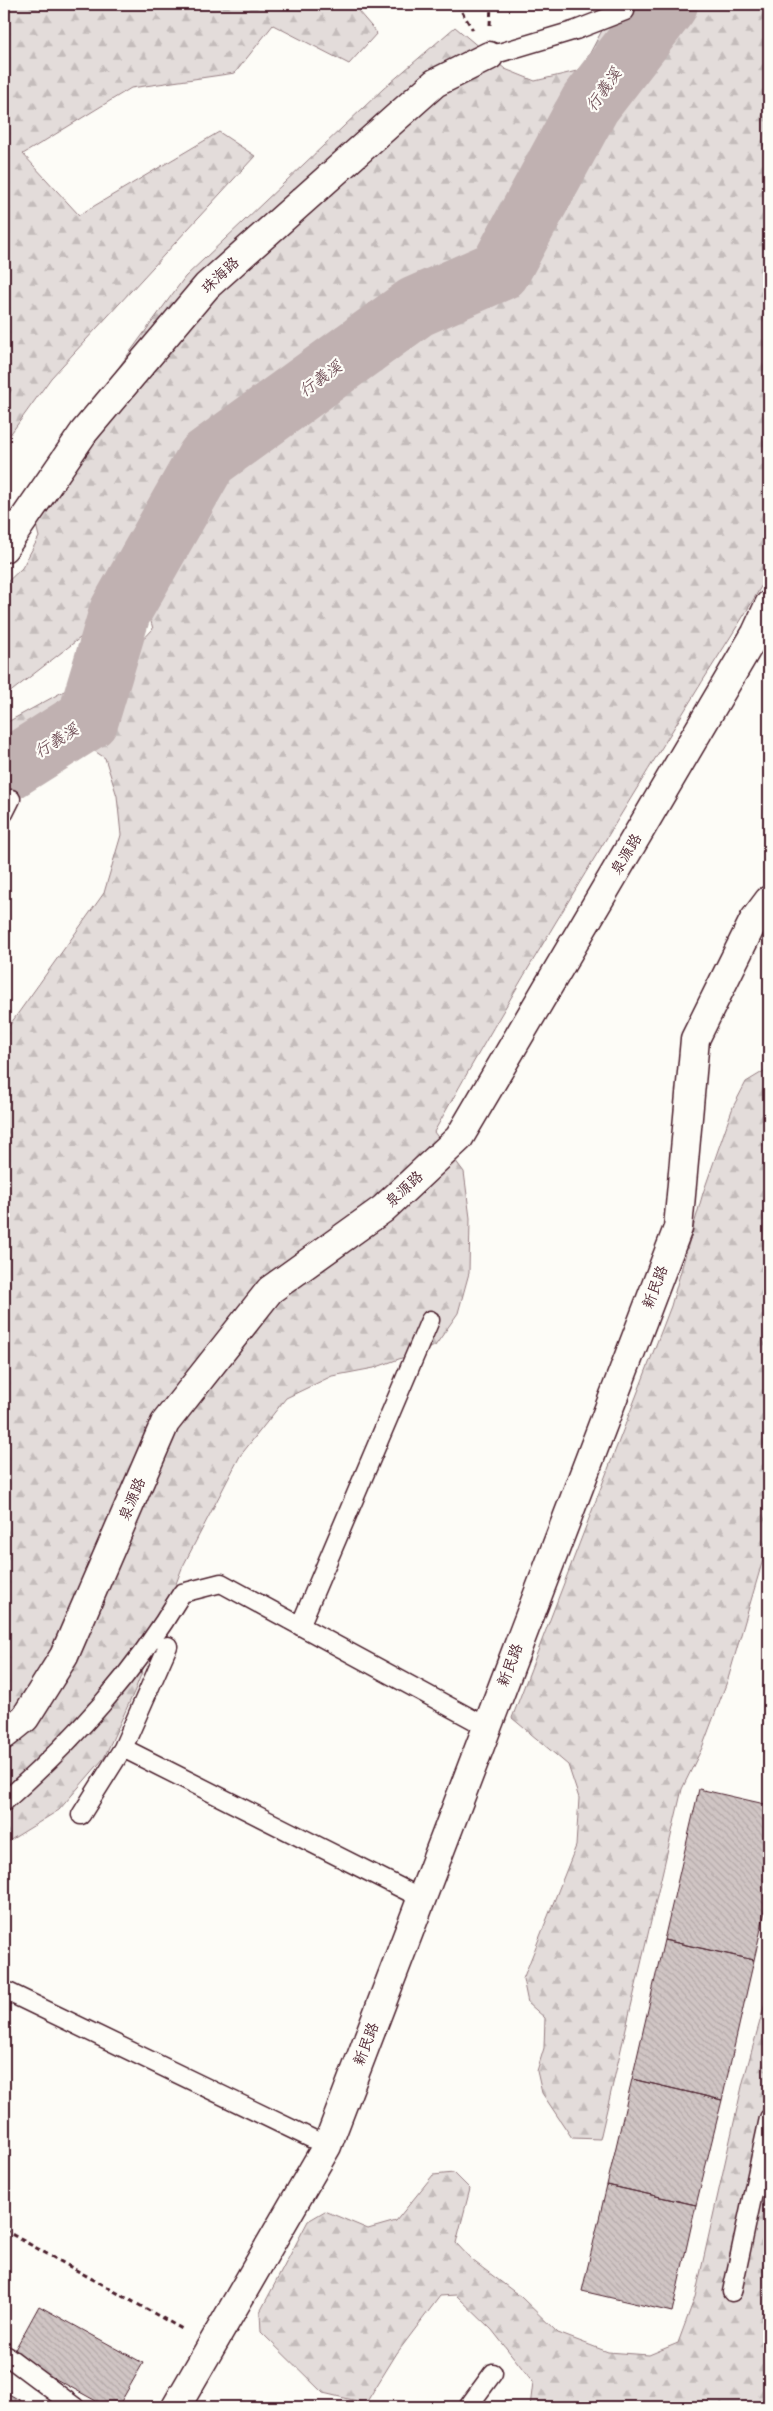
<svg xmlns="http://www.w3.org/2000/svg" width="773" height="2411" font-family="'Playpen Sans','LXGW WenKai TC',sans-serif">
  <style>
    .forest { fill: url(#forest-firs); stroke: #967e82 }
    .water { fill: url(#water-ripples); stroke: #91777b }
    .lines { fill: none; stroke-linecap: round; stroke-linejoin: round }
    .river { stroke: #c0b1b1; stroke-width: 62 }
    .building { fill: url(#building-back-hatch); stroke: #4a1f2b }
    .lane-casing { stroke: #4a1f2b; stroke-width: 21 }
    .street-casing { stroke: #4a1f2b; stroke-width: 31 }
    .secondary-casing { stroke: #4a1f2b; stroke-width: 31 }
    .path { stroke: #4a1f2b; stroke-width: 3; stroke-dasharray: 5 4; stroke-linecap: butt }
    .lane { stroke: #fdfcf7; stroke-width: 18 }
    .street { stroke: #fdfcf7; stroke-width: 28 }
    .secondary { stroke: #fdfcf7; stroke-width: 28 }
    .labels { text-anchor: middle; stroke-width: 4.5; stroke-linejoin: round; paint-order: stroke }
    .street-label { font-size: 15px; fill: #4a1f2b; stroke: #fdfcf7 }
    .water-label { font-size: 16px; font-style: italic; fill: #73525a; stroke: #fdfcf7 }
  </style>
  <defs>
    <pattern id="forest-firs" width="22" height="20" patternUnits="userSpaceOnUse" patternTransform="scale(1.25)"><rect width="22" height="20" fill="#e3dcda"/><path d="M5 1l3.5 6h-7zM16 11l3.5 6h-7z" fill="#c4bcbb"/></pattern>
    <pattern id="water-ripples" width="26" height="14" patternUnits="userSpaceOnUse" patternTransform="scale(1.25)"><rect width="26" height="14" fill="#c0b1b1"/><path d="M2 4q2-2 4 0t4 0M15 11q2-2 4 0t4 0" fill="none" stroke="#9e8f90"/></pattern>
    <pattern id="building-back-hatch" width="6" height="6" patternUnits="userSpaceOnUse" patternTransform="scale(1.25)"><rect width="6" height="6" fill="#d0c5c4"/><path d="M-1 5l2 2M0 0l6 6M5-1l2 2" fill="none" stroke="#b4a9a9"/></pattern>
  </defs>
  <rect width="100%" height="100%" fill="#fdfcf7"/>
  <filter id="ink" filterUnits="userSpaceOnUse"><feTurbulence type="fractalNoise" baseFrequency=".02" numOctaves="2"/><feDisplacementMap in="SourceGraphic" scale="10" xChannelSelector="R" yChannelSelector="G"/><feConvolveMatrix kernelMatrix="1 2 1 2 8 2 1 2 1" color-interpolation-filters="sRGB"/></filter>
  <g filter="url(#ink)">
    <path class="forest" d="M4 4H352L377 33 349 64 273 25 235 73 131 88 23 154 79 215 219 132 255 156 51 378 4 443Z
      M616 4H769V573C741 623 709 669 680 718 596 855 512 992 434 1132L464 1172 470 1218 469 1273 458 1313 435 1346 374 1368 332 1376 286 1398 240 1456 182 1568 135 1690 104 1758 59 1810 4 1844V1033L104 893 121 835 117 796 105 758 90 748H70L4 786V724L128 656 153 629 145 599 80 638 4 697V585L22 568 39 537 28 491 185 277 383 89 455 27 505 69 535 81 581 70Z
      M769 1068V1539L728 1679 702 1748 682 1789 600 2139 572 2138 542 2093 537 2071 544 2048 545 2018 528 2003 523 1979 576 1846 579 1798 568 1765 512 1718 671 1306 703 1193 733 1107 746 1082Z
      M769 1989V2407H530L533 2382 492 2330 456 2295 440 2296 397 2353 366 2403 323 2393 261 2332 260 2312 308 2221 325 2211 368 2229 396 2221 433 2175 454 2173 470 2189 456 2243 472 2260 521 2297 558 2333 608 2352 649 2355 678 2343 695 2297 743 2082Z"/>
    <path class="water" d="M4 376 11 390 4 405Z"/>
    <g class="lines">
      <path class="river" d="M4 772 88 719 120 612 207 459 416 307 500 270 590 104 667 4"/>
    </g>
    <path class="building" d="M699 1789 769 1805V1893L754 1960 664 1940Z
      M664 1940 754 1960 722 2100 632 2079Z
      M632 2079 722 2100 696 2205 607 2185Z
      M607 2185 696 2205 672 2312 582 2291Z
      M39 2306 143 2363 118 2407H107L12 2355Z
      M4 2391 31 2407H4Z"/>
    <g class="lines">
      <defs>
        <path id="lane" d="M489 56 576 30 625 11
          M4 813 11 799
          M300 1626 430 1320
          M123 1748 421 1898
          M4 1802C75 1739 133 1675 182 1593L221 1583 487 1727
          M81 1815 123 1748 168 1646
          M4 1990 327 2146
          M732 2292 769 2118
          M7 2356 75 2407
          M468 2407 493 2373"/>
        <path id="street" d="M4 548 84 432 207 286 435 83 489 56
          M176 2407 327 2146 678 1228 695 1039 754 920 769 900"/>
        <path id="secondary" d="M4 1735 25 1718 64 1656 165 1423 270 1290 383 1209 459 1138 756 633 769 605"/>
      </defs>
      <use href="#lane" class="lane-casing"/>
      <use href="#street" class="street-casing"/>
      <use href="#secondary" class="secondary-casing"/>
      <path class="path" d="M457 4 473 30
        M490 25 491 4
        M4 2230 184 2330"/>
      <use href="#lane" class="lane"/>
      <use href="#street" class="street"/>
      <use href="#secondary" class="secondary"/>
    </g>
  </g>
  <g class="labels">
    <g class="street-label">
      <text transform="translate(220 275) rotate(-43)" y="5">珠海路</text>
      <text transform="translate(626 854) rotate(-59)" y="5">泉源路</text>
      <text transform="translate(404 1189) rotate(-43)" y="5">泉源路</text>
      <text transform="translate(655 1287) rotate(-69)" y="5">新民路</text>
      <text transform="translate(132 1499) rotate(-67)" y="5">泉源路</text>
      <text transform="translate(510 1665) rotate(-69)" y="5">新民路</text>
      <text transform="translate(366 2044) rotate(-69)" y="5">新民路</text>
    </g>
    <g class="water-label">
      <text transform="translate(603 89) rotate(-54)" y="6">行義溪</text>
      <text transform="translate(320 378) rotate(-36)" y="6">行義溪</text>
      <text transform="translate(56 740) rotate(-32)" y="6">行義溪</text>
    </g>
  </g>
  <rect width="773" height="2411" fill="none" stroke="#fdfcf7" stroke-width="20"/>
  <rect x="10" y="10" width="753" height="2391" fill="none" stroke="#4a1f2b" stroke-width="2" filter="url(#ink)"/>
</svg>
